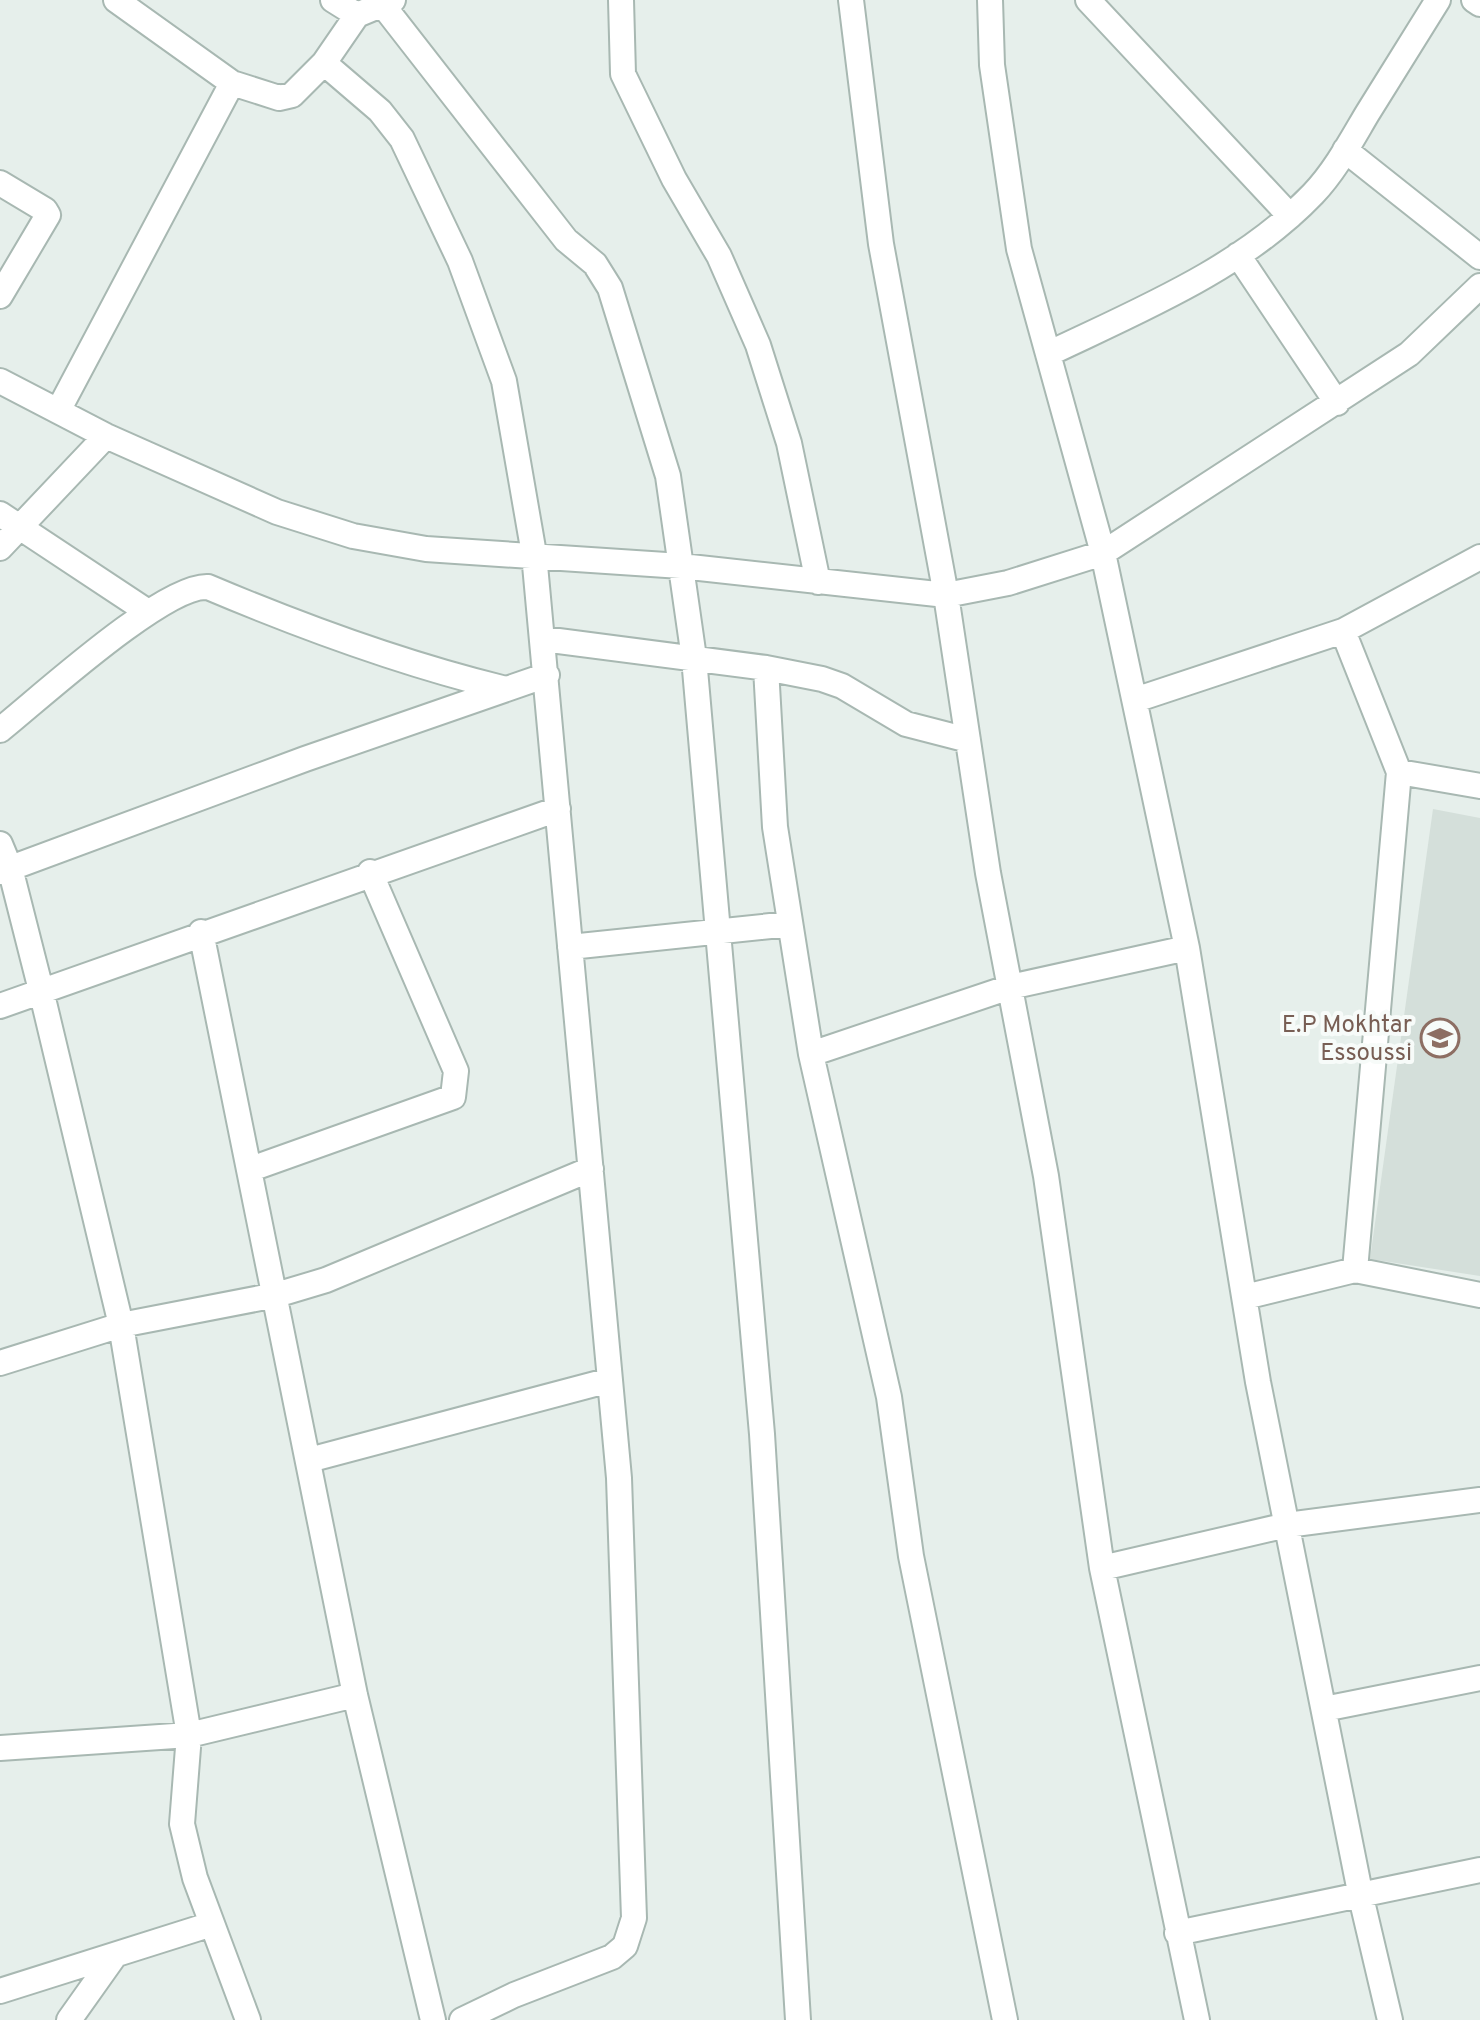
<svg xmlns="http://www.w3.org/2000/svg" width="1480" height="2020" font-family="Overpass,sans-serif">
  <style>
    .built { fill: #d4dfda }
    .lines { fill: none; stroke-linecap: round; stroke-linejoin: round }
    .minor-casing { stroke: #a8b8b2; stroke-width: 28 }
    .minor { stroke: #fff; stroke-width: 24 }
    .labels { text-anchor: middle; stroke-width: 8; stroke-linejoin: round; paint-order: stroke }
    .education-label { font-size: 24px; fill: #785e54; stroke: #f7fbf9; text-anchor: end }
  </style>
  <rect width="100%" height="100%" fill="#e6efeb"/>
  <path class="built" d="M1433 809 1480 818V1276L1370 1259Z"/>
  <g class="lines">
    <defs>
      <path id="minor" d="M116 0 232 83 279 98 292 95 324 63 357 15 393 0
        M333 0 357 15
        M621 0 623 74 674 179 719 256 758 345 789 443 818 582
        M851 0 881 244 946 595 988 873 1046 1176 1102 1568 1197 2020
        M990 0 992 65 1019 249 1103 553 1187 948 1258 1382 1361 1897 1390 2020
        M1088 0 1290 216
        M1474 0 1480 4
        M382 4 566 240 595 264 610 288 668 476 694 658 762 1434 798 2020
        M324 63 380 111 402 139 460 261 504 381 534 554 619 1478 634 1918 625 1946 612 1957 514 1995 462 2020
        M1345 150 1480 257
        M0 183 45 210 48 215 0 296
        M1238 255 1337 403
        M1048 354C1140 310 1241 269 1313 194 1335 171 1351 141 1367 114 1391 76 1414 38 1438 0
        M0 381 106 436 277 512 353 536 426 549 681 566 946 595 1008 583 1103 553 1409 354 1480 286
        M58 411 232 83
        M0 514 148 612
        M0 548 106 436
        M1343 631 1399 772 1355 1270
        M543 639 766 668 822 679 842 686 906 724 968 740
        M766 668 775 827 811 1054 889 1397 911 1556 1005 2020
        M1135 700 1343 631 1480 557
        M0 730C39 699 164 584 208 587 305 628 400 663 502 688
        M1399 772 1480 786
        M0 844 10 868 41 990 121 1325 189 1735 182 1824 195 1878 248 2020
        M0 872 305 759 547 675
        M201 932 355 1695 433 2020
        M570 947 790 924
        M0 1006 558 809
        M811 1054 1010 987 1187 948
        M251 1169 453 1097 456 1071 370 872
        M1245 1297 1355 1270 1480 1295
        M0 1363 121 1325 276 1295 326 1280 591 1169
        M309 1460 610 1380
        M1102 1568 1287 1525 1480 1500
        M1324 1709 1480 1678
        M0 1748 189 1735 355 1695
        M1177 1933 1480 1870
        M0 1991 212 1924
        M69 2020 113 1958"/>
    </defs>
    <use href="#minor" class="minor-casing"/>
    <use href="#minor" class="minor"/>
  </g>
  <defs>
    <symbol id="school-ring" viewBox="-11 -11 22 22"><circle r="9.5" fill="#f7fbf9" stroke="#8d6e63" stroke-width="1.5"/><path d="M0-5L7-2L0 1L-7-2ZM-4 1L0 2.5L4 1V4Q0 6-4 4Z" fill="#8d6e63"/></symbol>
  </defs>
  <g fill-rule="evenodd">
    <use href="#school-ring" x="1418" y="1016" width="44" height="44"/>
  </g>
  <g class="labels">
    <g class="education-label">
      <text x="1412" y="1032">E.P Mokhtar<tspan x="1412" dy="28">Essoussi</tspan></text>
    </g>
  </g>
</svg>
